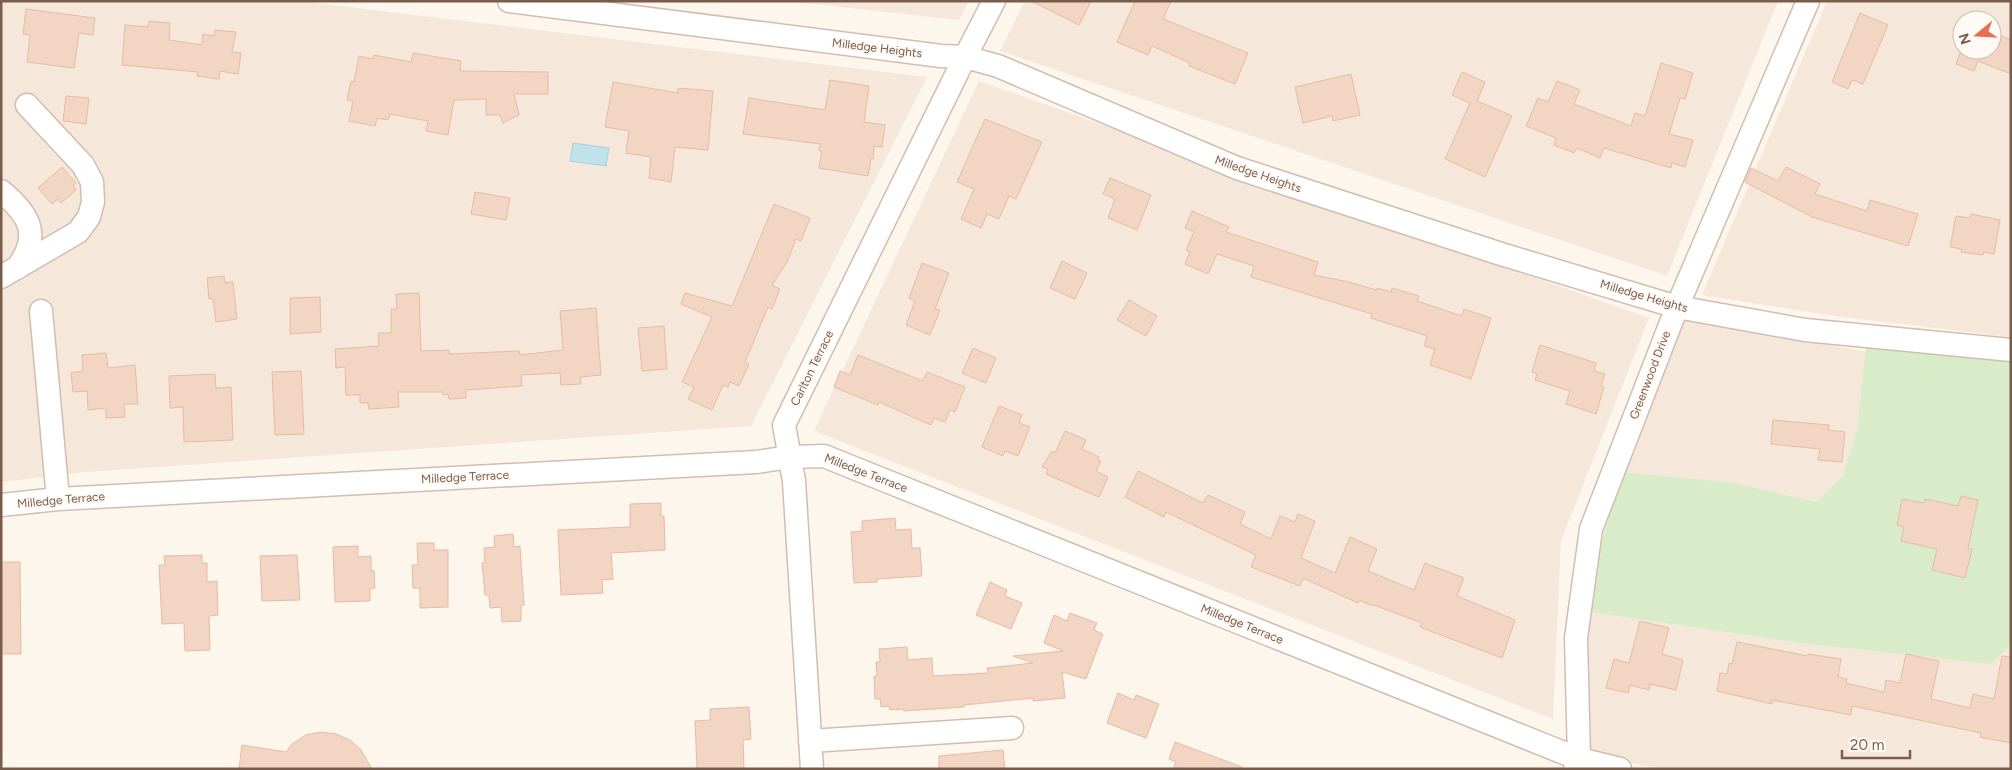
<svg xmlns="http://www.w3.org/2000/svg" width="2012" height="770" font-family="Figtree,sans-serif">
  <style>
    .residential { fill: #f5e8da; fill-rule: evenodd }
    .green { fill: #d8ecc9 }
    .water { fill: #bfe3e8; stroke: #a5d3da }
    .building { fill: #f3d5c3; stroke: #e6bba3 }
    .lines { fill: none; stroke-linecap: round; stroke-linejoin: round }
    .minor-casing { stroke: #d1beb0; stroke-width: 25 }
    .minor { stroke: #fff; stroke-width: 22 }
    .labels { text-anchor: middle; stroke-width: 4; stroke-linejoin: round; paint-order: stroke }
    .street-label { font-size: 12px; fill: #7a5c4d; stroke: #fffaf3 }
  </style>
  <rect width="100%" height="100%" fill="#fdf6ec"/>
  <path class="residential" d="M1 1H300L927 77 751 426 85 472 1 482Z
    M787 1H969L959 20Z
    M1025 1H1778L1667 276 1000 51Z
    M1827 1H2011V337L1834 316 1702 295ZM1962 20H1992V50H1962Z
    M979 81 1649 318 1561 541 1553 719 814 431Z
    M1685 317 2011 380V769H1657L1590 753 1587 641 1602 532Z"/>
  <path class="green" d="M1866 347 1985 357 2011 362V644L1991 664 1802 643 1584 611 1621 472 1734 483 1816 502 1843 476 1857 431Z"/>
  <path class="water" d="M573 143 609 148 606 166 570 161Z"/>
  <path class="building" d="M1031 1H1091L1079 25Z
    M1135 1H1171L1163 19 1248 53 1235 84 1189 66 1190 63 1152 46 1148 55 1117 42Z
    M26 9 95 18 93 35 79 33 74 68 27 62 30 35 23 34Z
    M1860 13 1888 25 1863 84 1852 80 1848 89 1832 82Z
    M149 21 170 23 169 40 202 45 203 34 214 36 215 30 236 32 232 52 241 53 238 74 220 71 219 79 197 76 198 72 122 65 125 25 148 27Z
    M1992 28 1994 29 1992 32 2011 40V74L1978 61 1974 71 1956 64 1962 48V50H1992Z
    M413 53 461 61 460 71 548 72V94H514L519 115 503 123 500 115H486V99L454 100 448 135 426 131 428 121 390 114 388 120 377 118 375 126 349 121 353 101 347 100 351 81 354 82 359 56 373 59 374 55 411 62Z
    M1661 63 1693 73 1685 99 1680 98 1669 134 1693 140 1685 167 1672 163 1671 168 1604 148 1600 158 1577 148 1574 153 1554 145 1556 138 1526 126 1538 98 1548 102 1557 81 1580 90 1574 104 1631 126 1635 113 1645 116Z
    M1462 72 1485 82 1477 101 1512 116 1485 177 1445 159 1470 103 1452 95Z
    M1351 74 1360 115 1333 121 1332 116 1303 123 1295 87Z
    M830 80 869 86 864 122 885 125 882 147 874 146 873 159H871L868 176 819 168 822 151H819L820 144 743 134 749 98 825 110Z
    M613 82 678 93V88L713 91 708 150 675 147 671 182 649 178 651 157 626 153 629 131 605 127Z
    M66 96 89 98 86 124 63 121Z
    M985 119 1042 142 1016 199 1009 196 999 219 987 214 981 228 961 219 974 189 957 182Z
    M62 167 76 183 73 186 76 190 61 203 58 199 52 204 38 188Z
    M1786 167 1820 184 1815 194 1867 211 1870 200 1918 214 1908 246 1812 217 1745 182 1751 168 1778 181Z
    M1110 178 1151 195 1137 230 1108 218 1115 199 1103 194Z
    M475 192 510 198 506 220 471 214Z
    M774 204 810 218 801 241 796 239 787 262 772 285 780 289 772 309 768 307 745 362 749 364 739 386 730 382 728 387 723 385 712 410 688 399 694 387 682 382 712 317 681 304 685 293 732 306Z
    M1192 211 1229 227 1226 232 1318 262 1314 275 1349 282 1376 290 1377 288 1391 292 1392 288 1419 296 1417 301 1462 316 1464 309 1491 318 1471 379 1430 365 1435 349 1424 346 1427 336 1371 318 1372 314 1251 277 1254 266 1217 254 1208 274 1185 264 1190 252 1186 250 1194 232 1185 228Z
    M1971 214 2000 220 1994 254 1984 252 1983 255 1961 252 1962 249 1950 247 1956 216 1970 218Z
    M1062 261 1087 273 1075 299 1050 288Z
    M922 263 949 273 935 309 940 310 930 335 906 325 915 301 909 298Z
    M224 276 225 283 233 282 237 319 216 322 213 299H209L207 278Z
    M419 293 421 351 449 350V354L519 351 520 355 563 350 560 311 596 308 601 375 580 377 581 384 561 385 560 373 521 375 522 386 466 390V398L449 399 448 394 443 395 442 392H398L399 407 369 409 368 403H360V395H346L345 367 336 368 335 349 379 346 378 333H391V309H397L396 294Z
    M320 297 321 332 290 334V298Z
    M1129 300 1157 316 1146 336 1117 320Z
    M664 326 667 369 642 371 638 328Z
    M1540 345 1596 363 1594 371 1605 374 1601 386 1604 387 1596 414 1566 404 1570 391 1535 380 1537 374 1532 372Z
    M973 348 996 358 986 383 962 373Z
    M106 353 108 368 135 365 138 404H124L125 417 106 418V408L88 410 87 391 73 392 71 373 83 371 82 355Z
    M858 355 923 381 927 372 965 387 955 412 950 410 945 422 934 418 931 425 879 402 878 405 834 387 840 371 850 375Z
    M301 371 304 434 275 435 272 372Z
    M215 374 216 388 231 387 233 440 184 442 183 407 170 408 169 376Z
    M999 406 1022 415 1019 423 1030 427 1018 456 1005 451 1003 456 982 447Z
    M1773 420 1829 425 1828 430 1845 432 1842 462 1818 460 1820 449 1771 444Z
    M1065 431 1086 440 1082 449 1099 457 1098 460 1101 461 1096 471 1108 477 1099 497 1046 474 1048 469 1042 467 1052 451 1055 453Z
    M1138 471 1203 503 1208 495 1245 512 1240 524 1271 539 1280 516 1295 522 1298 514 1315 521 1301 558 1335 573 1350 537 1377 549 1368 571 1414 590 1425 563 1464 578 1457 596 1515 620 1502 658 1420 627 1422 623 1374 605 1373 606 1359 600 1358 603 1303 578 1300 586 1251 567 1256 555 1166 512 1164 517 1125 497Z
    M1961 496 1978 500 1968 549H1972L1965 578 1932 570 1937 549 1901 541 1904 527 1897 525 1902 499 1924 503 1925 499 1958 506Z
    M661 503V516H664L665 550 611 553 613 579 602 580 603 593 561 595 558 530 630 527V504Z
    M895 518 896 530 911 529 912 548H920L922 576 877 579V582L854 583 851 532 862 531V521Z
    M513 534 514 547 520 546 524 605 521 606V621L502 622 501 607 490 608 489 595H485L482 563 485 562 484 548 495 547 494 536Z
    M417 543H434V550H448V607L420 608V588H413L412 565H418Z
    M358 546V557L371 556V571L374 570 375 588 370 589V601L335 602 333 547Z
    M202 555V563H207V582L217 581 218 615 209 616 210 650 185 651 184 623 162 624 159 565H165L164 556Z
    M297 555 300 600 262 601 260 556Z
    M1 562H20L21 654H1Z
    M990 582 1007 590 1005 596 1022 603 1011 629 976 615Z
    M1070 613 1097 623 1094 630 1103 634 1086 679 1062 672 1065 698 1033 701V698L964 705V707L904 711 903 709 890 710 889 706 881 707 880 699H875L874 676H877L876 662H880L879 649 907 647 908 660 932 658 933 676 988 673 987 668 1033 663 1013 656 1063 651 1044 643 1054 615 1067 621Z
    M1640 621 1669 628 1662 654 1683 660 1676 690 1650 684 1649 690 1630 685 1628 693 1606 688 1614 659 1629 663Z
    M1737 642 1808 656V654L1841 659 1838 677 1847 679 1846 683 1884 692 1886 680 1900 683 1906 654 1939 661 1931 699 1970 708 1973 694 1994 699 2002 656 2011 657V743L1980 737 1981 733 1852 706 1851 715 1772 700V704L1717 691 1720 673 1727 674 1729 663 1732 664Z
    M1118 693 1134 700 1136 695 1159 704 1146 738 1107 723Z
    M749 707 751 739 743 740 744 769H697L695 721 710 720V709Z
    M321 732 336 734 350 740 361 750 372 769H239L242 745 286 752 292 744 306 735Z
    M1175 742 1242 767V769H1173L1176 762 1169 759Z
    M1003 750 1005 769H939V756Z"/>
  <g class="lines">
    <defs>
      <path id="minor" d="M509 1 941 56 965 57 998 66 1237 168 1501 254 1677 307 1805 330 2011 350
        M1 191C29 214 42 235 17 268
        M1 277 78 232 89 217 93 202 92 182 83 165 27 105
        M41 311 58 499
        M1 505 58 499 756 462 790 457 824 456 1579 759 1620 769
        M810 741 1012 728
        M812 769 794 481 784 425 965 57 994 1
        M1575 769 1579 759 1576 638 1591 529 1677 307 1808 1"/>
    </defs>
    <use href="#minor" class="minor-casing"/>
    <use href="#minor" class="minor"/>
  </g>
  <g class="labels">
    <g class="street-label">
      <text transform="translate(877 48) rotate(7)" y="4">Milledge Heights</text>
      <text transform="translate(1258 174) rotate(19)" y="4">Milledge Heights</text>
      <text transform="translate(1644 296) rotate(16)" y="4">Milledge Heights</text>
      <text transform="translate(812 368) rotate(-64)" y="4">Carlton Terrace</text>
      <text transform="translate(1650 375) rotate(-69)" y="4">Greenwood Drive</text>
      <text transform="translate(866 473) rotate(21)" y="4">Milledge Terrace</text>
      <text transform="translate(465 477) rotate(-3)" y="4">Milledge Terrace</text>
      <text transform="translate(61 500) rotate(-5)" y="4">Milledge Terrace</text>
      <text transform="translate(1242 624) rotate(22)" y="4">Milledge Terrace</text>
    </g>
  </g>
  <rect width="2012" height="770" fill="none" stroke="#7a5c4d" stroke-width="5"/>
  <g transform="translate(1977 35) rotate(252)"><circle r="24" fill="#fffaf3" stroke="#cabbb1"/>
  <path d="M0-4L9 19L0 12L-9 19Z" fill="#e76f51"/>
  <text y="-8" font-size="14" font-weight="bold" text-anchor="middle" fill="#7a5c4d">N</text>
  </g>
  <path d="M1842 750v8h68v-8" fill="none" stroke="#7a5c4d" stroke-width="2.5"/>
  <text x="1850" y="750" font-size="15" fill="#7a5c4d" stroke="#fffaf3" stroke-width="4" paint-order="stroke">20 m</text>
</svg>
